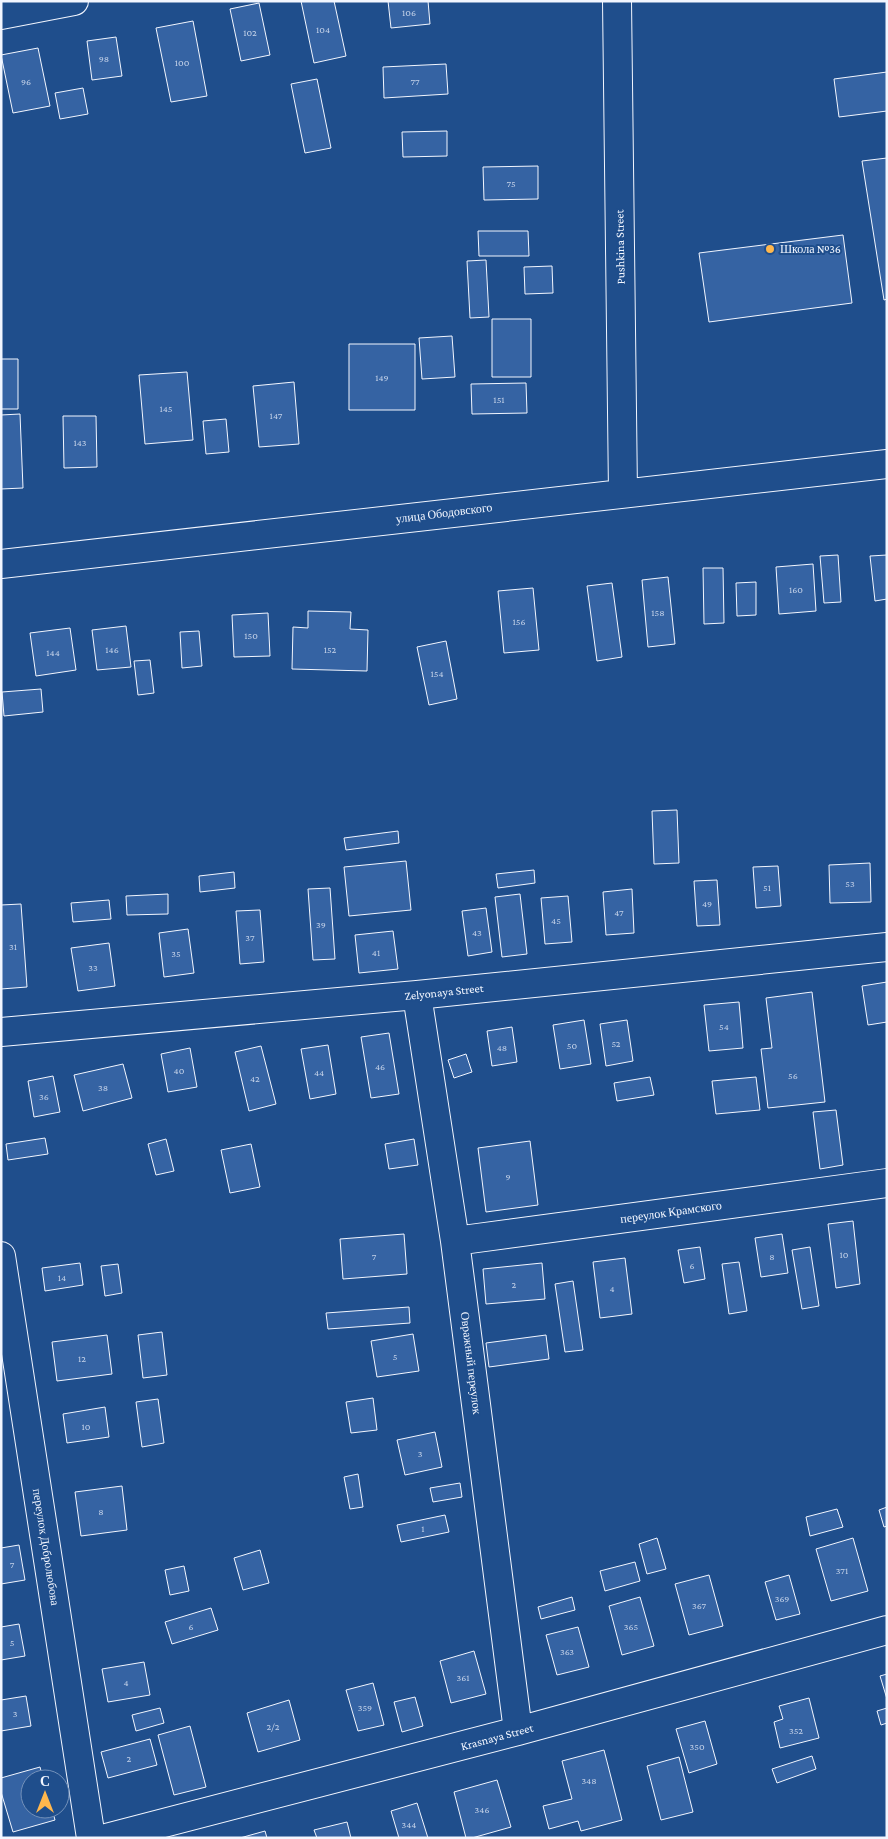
<svg xmlns="http://www.w3.org/2000/svg" width="888" height="1839" font-family="'Crimson Pro',serif">
  <style>
    .building { fill: #3563a3; stroke: #f2f6ff }
    .lines { fill: none; stroke-linecap: round; stroke-linejoin: round }
    .minor-casing { stroke: #f2f6ff; stroke-width: 30 }
    .minor { stroke: #1f4e8c; stroke-width: 28 }
    .poi-dot { fill: #ffb74d; stroke: #1f4e8c; stroke-width: 2 }
    .labels { text-anchor: middle; stroke-width: 4; stroke-linejoin: round; paint-order: stroke }
    .number-label { font-size: 10px; fill: #c3d1e8 }
    .street-label { font-size: 12px; fill: #f2f6ff; stroke: #1f4e8c }
    .poi-label { font-size: 12px; fill: #f2f6ff; stroke: #1f4e8c; text-anchor: start }
  </style>
  <rect width="100%" height="100%" fill="#1f4e8c"/>
  <path class="building" d="M301 1H334L346 56 314 63Z
    M388 1H428L430 24 391 28Z
    M259 3 270 55 241 61 230 9Z
    M193 21 207 96 171 102 156 28Z
    M116 37 122 76 92 80 87 41Z
    M38 48 50 106 13 113 1 55Z
    M446 64 448 94 384 98 383 67Z
    M887 72V111L839 117 834 79Z
    M317 79 331 148 305 153 291 84Z
    M83 88 88 114 60 119 55 93Z
    M447 131V156L403 157 402 132Z
    M887 158V299L884 300 862 161Z
    M538 166V199L484 200 483 167Z
    M478 231H528L529 256H479Z
    M843 235 852 303 709 322 699 253Z
    M486 260 489 317 470 318 467 261Z
    M552 266 553 293 525 294 524 267Z
    M492 319H531V377H492Z
    M452 336 455 377 422 379 419 338Z
    M349 344H415V410H349Z
    M1 359H18V409H1Z
    M187 372 193 440 145 444 139 375Z
    M294 382 299 444 259 447 253 386Z
    M526 383 527 413 472 414 471 384Z
    M20 414 23 488 1 489V415Z
    M63 416H96L97 467 64 468Z
    M226 419 229 452 206 454 203 421Z
    M838 555 841 602 824 603 820 556Z
    M887 555V599L875 601 870 556Z
    M813 564 816 611 779 614 776 567Z
    M703 568H723L724 623 704 624Z
    M668 577 675 644 648 647 642 580Z
    M756 582V615L737 616 736 583Z
    M612 583 622 657 597 661 587 586Z
    M533 588 539 650 504 653 498 591Z
    M308 611 351 612 350 629 368 630 367 671 292 669 293 627 308 628Z
    M268 613 270 656 234 657 232 615Z
    M126 626 131 667 97 670 92 630Z
    M70 628 76 670 36 676 30 633Z
    M199 631 202 666 182 668 180 632Z
    M446 641 457 699 429 705 417 647Z
    M150 660 154 693 138 695 134 661Z
    M41 689 43 712 4 716 2 692Z
    M677 810 679 863 654 864 652 811Z
    M398 831 399 843 346 850 344 838Z
    M406 861 411 910 349 916 344 867Z
    M870 863 871 902 830 903 829 865Z
    M778 866 781 906 756 908 753 867Z
    M534 870 535 883 498 888 496 874Z
    M234 872 235 888 200 892 199 876Z
    M717 880 720 925 697 926 694 881Z
    M330 888 335 959 313 960 308 889Z
    M632 889 634 933 606 935 603 892Z
    M168 894V914L127 915 126 896Z
    M520 894 527 954 502 957 495 897Z
    M568 896 572 942 545 944 541 898Z
    M109 900 111 919 73 922 71 903Z
    M21 904 27 987 1 989V905Z
    M486 908 492 952 468 956 462 911Z
    M260 910 264 962 240 964 236 911Z
    M188 929 194 973 164 977 159 933Z
    M393 931 398 969 359 973 355 935Z
    M109 943 115 986 78 991 71 948Z
    M887 982V1022L868 1025 862 986Z
    M812 992 825 1102 768 1108 761 1049 772 1048 766 998Z
    M739 1002 743 1048 709 1051 704 1005Z
    M584 1020 591 1064 560 1069 553 1025Z
    M627 1020 633 1061 606 1066 600 1024Z
    M512 1027 517 1062 492 1066 487 1031Z
    M389 1033 399 1094 371 1098 361 1037Z
    M328 1045 336 1094 310 1099 301 1049Z
    M261 1046 276 1104 249 1111 235 1052Z
    M190 1048 197 1087 168 1092 161 1054Z
    M466 1054 472 1072 454 1078 448 1060Z
    M123 1064 132 1098 83 1111 74 1075Z
    M53 1076 60 1112 34 1117 28 1081Z
    M650 1077 654 1095 617 1101 614 1083Z
    M756 1077 760 1110 716 1114 712 1081Z
    M836 1110 843 1165 820 1169 813 1112Z
    M45 1138 48 1154 8 1160 6 1144Z
    M166 1139 174 1171 156 1175 148 1144Z
    M414 1139 418 1165 389 1169 385 1144Z
    M530 1141 538 1205 486 1212 478 1148Z
    M251 1144 260 1187 230 1193 221 1150Z
    M853 1221 860 1284 836 1288 828 1224Z
    M404 1234 407 1274 343 1279 340 1239Z
    M782 1234 788 1273 761 1277 755 1238Z
    M700 1247 705 1279 684 1283 678 1250Z
    M810 1247 819 1306 802 1309 792 1250Z
    M625 1258 632 1314 600 1318 593 1262Z
    M739 1262 747 1311 729 1314 722 1264Z
    M80 1263 83 1285 45 1291 42 1268Z
    M542 1263 545 1299 486 1304 483 1269Z
    M118 1264 122 1293 105 1296 101 1266Z
    M573 1281 583 1350 565 1352 555 1284Z
    M409 1307 410 1323 328 1329 326 1313Z
    M162 1332 167 1375 143 1378 138 1335Z
    M413 1334 419 1371 377 1377 371 1341Z
    M107 1335 112 1374 57 1381 52 1342Z
    M546 1335 549 1359 489 1367 486 1343Z
    M373 1398 377 1430 351 1433 346 1402Z
    M158 1399 164 1443 142 1447 136 1402Z
    M105 1407 109 1437 67 1443 63 1414Z
    M435 1432 442 1467 405 1475 397 1440Z
    M358 1474 363 1507 350 1509 344 1477Z
    M460 1483 462 1497 433 1502 430 1488Z
    M122 1486 127 1530 81 1536 75 1492Z
    M887 1507V1526L884 1527 879 1510Z
    M837 1509 843 1527 810 1536 806 1517Z
    M445 1515 449 1532 401 1542 397 1525Z
    M657 1538 666 1569 647 1574 639 1544Z
    M853 1538 868 1591 831 1601 816 1549Z
    M19 1545 25 1580 1 1584V1548Z
    M260 1550 269 1583 243 1590 234 1558Z
    M635 1562 640 1581 605 1591 600 1571Z
    M184 1566 189 1591 170 1595 165 1570Z
    M709 1575 723 1626 689 1635 675 1584Z
    M789 1575 800 1614 776 1620 765 1582Z
    M572 1597 575 1610 541 1619 538 1607Z
    M640 1597 654 1646 622 1655 609 1606Z
    M211 1608 218 1630 172 1644 165 1622Z
    M19 1624 25 1656 1 1660V1627Z
    M578 1627 589 1667 557 1675 546 1635Z
    M474 1651 486 1694 451 1703 440 1661Z
    M144 1662 150 1695 108 1702 102 1669Z
    M887 1674V1699L880 1676Z
    M373 1683 384 1725 358 1731 346 1690Z
    M26 1696 31 1726 1 1731V1700Z
    M415 1697 423 1726 402 1732 394 1702Z
    M809 1698 819 1738 780 1748 774 1722 783 1719 779 1706Z
    M289 1700 300 1740 258 1752 247 1713Z
    M160 1708 164 1723 136 1731 132 1715Z
    M887 1708V1723L881 1725 877 1711Z
    M705 1721 717 1764 689 1773 676 1729Z
    M190 1726 206 1787 174 1795 158 1735Z
    M150 1739 157 1765 108 1778 101 1752Z
    M604 1750 622 1820 581 1831 578 1821 549 1829 543 1806 572 1799 562 1761Z
    M812 1756 816 1769 777 1783 772 1769Z
    M679 1757 693 1812 661 1820 647 1766Z
    M40 1767 43 1779H30V1809H52L55 1820 13 1832 1 1792V1778Z
    M497 1780 511 1827 472 1838H466L454 1792Z
    M417 1803 428 1838H399L391 1811Z
    M347 1822 351 1838H317L314 1830Z
    M265 1831 267 1838H240Z"/>
  <g class="lines">
    <defs>
      <path id="minor" d="M617 1 623 493
        M1 15 74 1
        M1 564 887 464
        M417 995 455 1241 518 1731
        M1 1032 417 995 887 947
        M455 1241 887 1183
        M1 1256 91 1838
        M106 1838 518 1731 887 1630"/>
    </defs>
    <use href="#minor" class="minor-casing"/>
    <use href="#minor" class="minor"/>
  </g>
  <circle class="poi-dot" cx="770" cy="249" r="5"/>
  <g class="labels">
    <g class="number-label">
      <text x="409" y="16">106</text>
      <text x="323" y="33">104</text>
      <text x="250" y="36">102</text>
      <text x="104" y="62">98</text>
      <text x="182" y="66">100</text>
      <text x="26" y="85">96</text>
      <text x="415" y="85">77</text>
      <text x="511" y="187">75</text>
      <text x="382" y="381">149</text>
      <text x="499" y="403">151</text>
      <text x="166" y="412">145</text>
      <text x="276" y="419">147</text>
      <text x="80" y="446">143</text>
      <text x="796" y="593">160</text>
      <text x="658" y="616">158</text>
      <text x="519" y="625">156</text>
      <text x="251" y="639">150</text>
      <text x="112" y="653">146</text>
      <text x="330" y="653">152</text>
      <text x="53" y="656">144</text>
      <text x="437" y="677">154</text>
      <text x="850" y="887">53</text>
      <text x="767" y="891">51</text>
      <text x="707" y="907">49</text>
      <text x="619" y="916">47</text>
      <text x="556" y="924">45</text>
      <text x="321" y="928">39</text>
      <text x="477" y="936">43</text>
      <text x="250" y="941">37</text>
      <text x="13" y="950">31</text>
      <text x="376" y="956">41</text>
      <text x="176" y="957">35</text>
      <text x="93" y="971">33</text>
      <text x="724" y="1030">54</text>
      <text x="616" y="1047">52</text>
      <text x="572" y="1049">50</text>
      <text x="502" y="1051">48</text>
      <text x="380" y="1070">46</text>
      <text x="179" y="1074">40</text>
      <text x="319" y="1076">44</text>
      <text x="793" y="1079">56</text>
      <text x="255" y="1082">42</text>
      <text x="103" y="1091">38</text>
      <text x="44" y="1100">36</text>
      <text x="508" y="1180">9</text>
      <text x="844" y="1258">10</text>
      <text x="374" y="1260">7</text>
      <text x="772" y="1260">8</text>
      <text x="692" y="1269">6</text>
      <text x="62" y="1281">14</text>
      <text x="514" y="1288">2</text>
      <text x="612" y="1292">4</text>
      <text x="395" y="1360">5</text>
      <text x="82" y="1362">12</text>
      <text x="86" y="1430">10</text>
      <text x="420" y="1457">3</text>
      <text x="101" y="1515">8</text>
      <text x="423" y="1532">1</text>
      <text x="12" y="1568">7</text>
      <text x="842" y="1574">371</text>
      <text x="782" y="1602">369</text>
      <text x="699" y="1609">367</text>
      <text x="191" y="1630">6</text>
      <text x="631" y="1630">365</text>
      <text x="12" y="1646">5</text>
      <text x="567" y="1655">363</text>
      <text x="463" y="1681">361</text>
      <text x="126" y="1686">4</text>
      <text x="365" y="1711">359</text>
      <text x="15" y="1717">3</text>
      <text x="273" y="1730">2/2</text>
      <text x="796" y="1734">352</text>
      <text x="697" y="1750">350</text>
      <text x="129" y="1762">2</text>
      <text x="589" y="1784">348</text>
      <text x="482" y="1813">346</text>
      <text x="409" y="1828">344</text>
    </g>
    <g class="street-label">
      <text transform="translate(620 247) rotate(-91)" y="4">Pushkina Street</text>
      <text transform="translate(444 513) rotate(-7)" y="4">улица Ободовского</text>
      <text transform="translate(444 992) rotate(-6)" y="4">Zelyonaya Street</text>
      <text transform="translate(671 1212) rotate(-8)" y="4">переулок Крамского</text>
      <text transform="translate(471 1363) rotate(83)" y="4">Овражный переулок</text>
      <text transform="translate(46 1547) rotate(81)" y="4">переулок Добролюбова</text>
      <text transform="translate(497 1737) rotate(-15)" y="4">Krasnaya Street</text>
    </g>
    <g class="poi-label">
      <text x="780" y="253">Школа №36</text>
    </g>
  </g>
  <rect width="888" height="1839" fill="none" stroke="#f2f6ff" stroke-width="5"/>
  <g transform="translate(45 1794)"><circle r="24" fill="#1f4e8c" stroke="#7391ba"/>
  <path d="M0-4L9 19L0 12L-9 19Z" fill="#ffb74d"/>
  <text y="-8" font-size="14" font-weight="bold" text-anchor="middle" fill="#f2f6ff">С</text>
  </g>
</svg>
